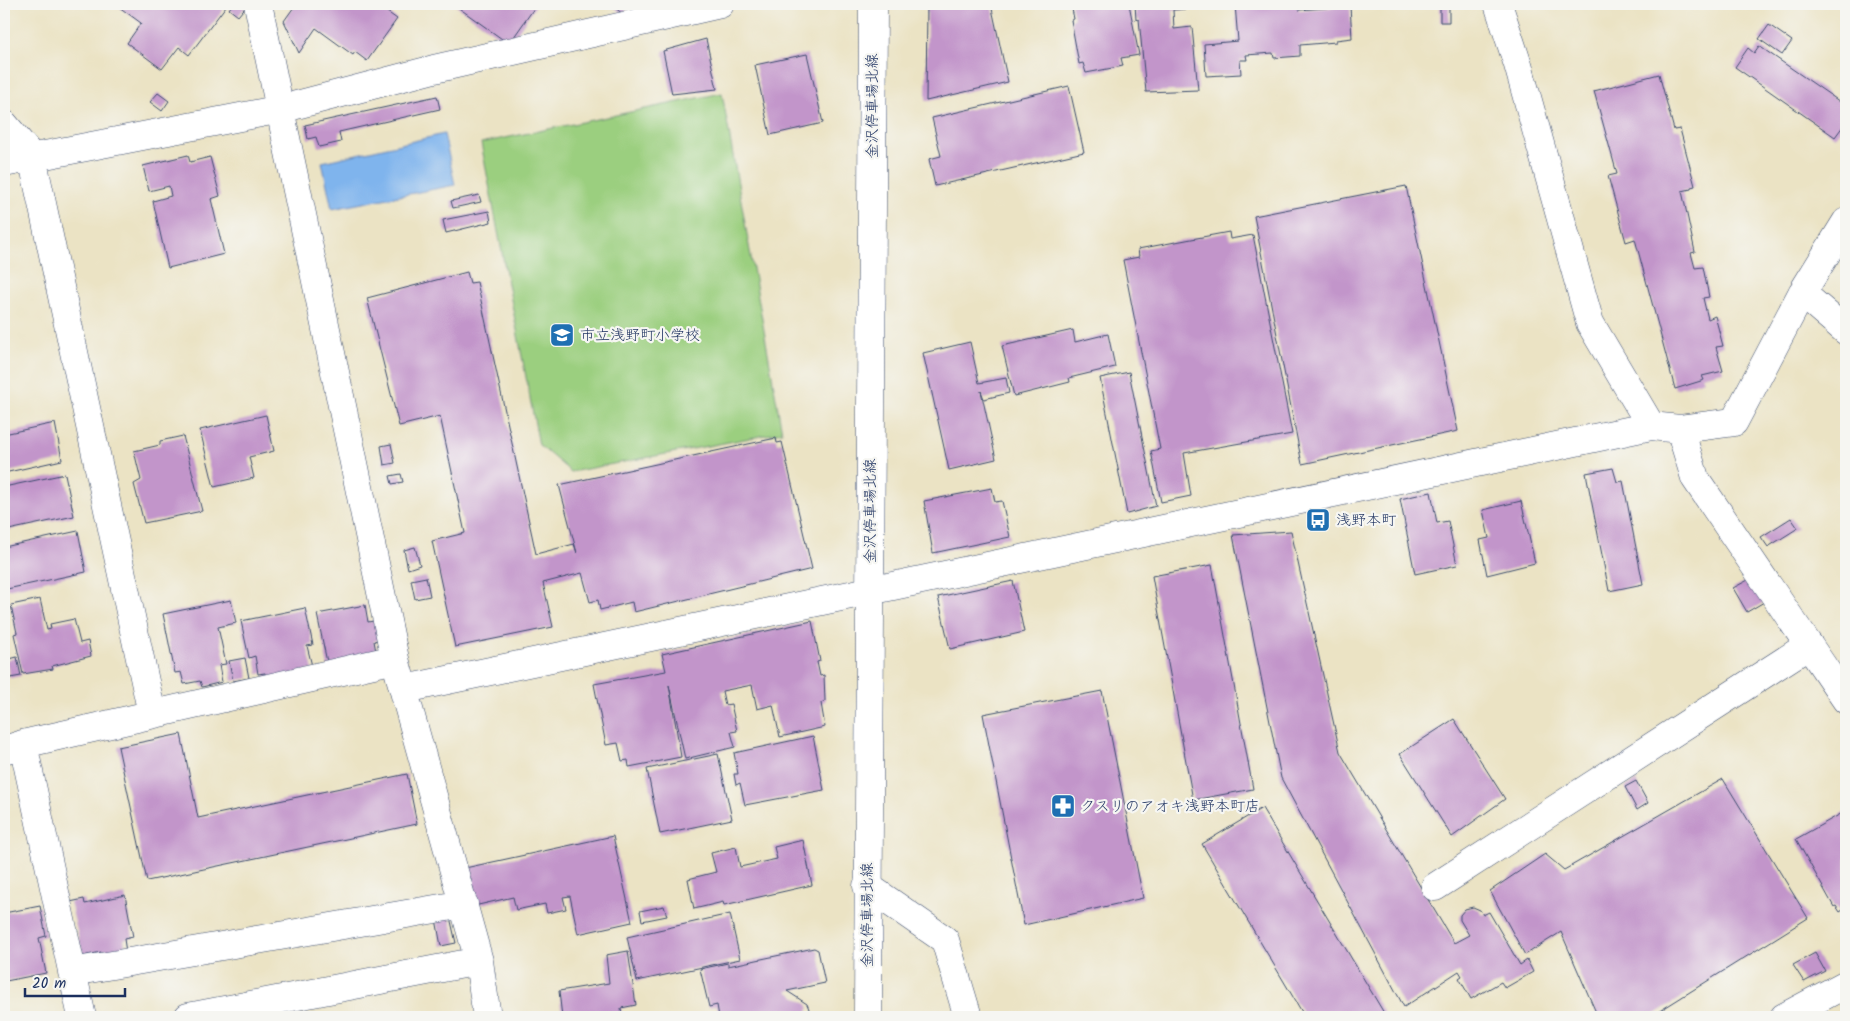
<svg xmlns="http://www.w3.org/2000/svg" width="1850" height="1021" font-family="Kalam,'Klee One',sans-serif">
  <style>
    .green { fill: #9bcf7f; stroke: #5b7f6e }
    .water { fill: #7fb4ed; stroke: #4d72a6 }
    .building { fill: #c295ca }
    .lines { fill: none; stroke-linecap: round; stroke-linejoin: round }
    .minor-casing { stroke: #3a4a6d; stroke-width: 29 }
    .major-casing { stroke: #3a4a6d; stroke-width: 29 }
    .minor { stroke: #fff; stroke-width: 28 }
    .major { stroke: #fff; stroke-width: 28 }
    .labels { text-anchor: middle; stroke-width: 4.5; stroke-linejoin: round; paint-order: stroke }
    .street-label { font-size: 15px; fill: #1b2f5e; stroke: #f6f6f2 }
    .poi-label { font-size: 15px; fill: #1b2f5e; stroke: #f6f6f2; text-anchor: start }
  </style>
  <rect width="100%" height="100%" fill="#f6f6f2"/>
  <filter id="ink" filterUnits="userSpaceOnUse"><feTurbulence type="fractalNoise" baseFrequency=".02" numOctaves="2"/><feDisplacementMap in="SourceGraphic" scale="10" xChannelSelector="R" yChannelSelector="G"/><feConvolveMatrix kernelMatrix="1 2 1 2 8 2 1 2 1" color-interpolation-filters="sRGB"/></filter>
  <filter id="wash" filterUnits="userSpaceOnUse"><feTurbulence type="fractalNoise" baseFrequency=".0096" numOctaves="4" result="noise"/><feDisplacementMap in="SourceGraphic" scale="20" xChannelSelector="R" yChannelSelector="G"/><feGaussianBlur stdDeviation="1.12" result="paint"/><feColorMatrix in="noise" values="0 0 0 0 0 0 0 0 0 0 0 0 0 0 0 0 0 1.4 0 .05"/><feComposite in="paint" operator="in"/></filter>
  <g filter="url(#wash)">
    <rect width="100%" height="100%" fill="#ebe3c4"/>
    <path class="green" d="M722 93 782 432 571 472 539 445 481 143Z"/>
    <path class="water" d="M444 134 455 185 332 209 322 162Z"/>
    <g id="blocks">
      <path class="building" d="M115 4H223L226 6 189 55 179 47 162 69 127 43 141 23Z
        M233 4H248L238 16 229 9Z
        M290 4H376L397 19 367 61 355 52 353 55 316 28 299 53 284 21 294 7Z
        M458 4H537L509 44 456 6Z
        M610 4H631L623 14Z
        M927 4H991L1008 82 926 101Z
        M1071 4H1129L1139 55 1121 58 1123 66 1086 73 1083 63 1079 64 1071 20 1074 19Z
        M1135 4H1188V9L1173 10 1174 29 1192 27 1198 90 1146 92 1139 19 1136 20Z
        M1235 4H1299V10L1350 6 1352 38 1336 40V42L1300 45V56L1274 58 1273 53 1246 55 1247 60H1240L1241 74 1206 76 1204 44 1238 41Z
        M1440 4H1449V22H1440Z
        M1769 25 1792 41 1782 55 1759 39Z
        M706 39 717 89 672 94 663 51Z
        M1759 46 1846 106V122L1835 137 1735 67 1748 48 1754 53Z
        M807 54 823 123 770 135 755 65Z
        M1659 74 1674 130 1680 129 1695 186 1691 187V189L1682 191 1695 252 1691 253 1695 268 1703 267 1709 297 1703 298 1708 319 1715 316 1723 346 1716 347 1723 371 1702 376 1704 380 1675 389 1635 239 1626 242 1608 176 1617 174 1594 91Z
        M1069 86 1084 152 935 186 929 159 941 156 932 118Z
        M158 93 169 101 162 111 150 102Z
        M437 96 440 109 339 132 341 142 319 147 316 137 308 139 305 125Z
        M188 155 190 162 210 157 220 196 211 199 224 254 168 268 153 201 171 196 169 186 149 191 143 166Z
        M1406 186 1458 431 1302 464 1254 216Z
        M479 195 481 202 453 208 451 201Z
        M489 211 491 222 446 233 443 220Z
        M1229 232 1230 239 1253 235 1292 434 1184 453 1191 496 1161 502 1151 451 1160 449 1123 260 1139 257 1138 249Z
        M467 272 470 283 477 282 536 554 574 544 577 553 559 485 776 438 777 443 782 442 812 569 634 612 632 602 600 610 598 600 590 602 582 573 543 583 553 627 455 647 432 541 465 533 440 416 399 426 367 298Z
        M1073 330 1075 342 1108 334 1115 367 1069 378 1070 382 1014 396 1002 346Z
        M970 342 979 383 1006 378 1009 393 984 399 981 391 996 459 949 470 923 353Z
        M1129 372 1156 506 1127 514 1100 378Z
        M266 415 274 451 249 457 254 478 214 487 200 430Z
        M55 423 62 460 4 473V434Z
        M183 436 202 511 144 523 134 484 141 480 134 451 160 445V441Z
        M391 444 395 463 384 465 381 446Z
        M1613 468 1617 482 1623 481 1643 584 1609 591 1586 473Z
        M65 474 74 516 4 531V487Z
        M401 474 403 482 392 484 390 476Z
        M992 488 995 502 1002 501 1010 537 933 553 924 501Z
        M1431 492 1437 523 1448 521 1457 565 1415 574 1400 499Z
        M1521 501 1535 563 1487 575 1480 540 1489 538 1483 510Z
        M1791 518 1798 528 1768 547 1761 537Z
        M78 531 86 572 7 589 4 574V547Z
        M1291 531 1340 752 1454 943 1469 935 1460 920V915L1465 909 1473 907 1480 910 1483 915 1489 912 1520 965 1527 960 1533 972 1505 988 1501 982 1471 999 1459 978 1462 976 1459 971 1404 1007 1281 778 1233 535Z
        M415 547 420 565 408 569 404 550Z
        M1212 565 1253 789 1193 800 1152 576Z
        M426 577 430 596 415 599 411 580Z
        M1750 579 1764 602 1747 612 1733 588Z
        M1013 581 1024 632 950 649 938 597Z
        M40 599 47 630 51 629 50 624 74 619 80 643 88 641 91 656 52 666 53 669 23 674 14 634 17 633 11 605Z
        M231 600 236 623 218 627 226 664 219 665 222 682 202 687 200 681 184 684 181 672 175 673 163 614Z
        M365 605 368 622 384 619 387 638 374 641 377 657 328 667 317 614Z
        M305 608 313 645 307 646 313 670 266 680 265 673 258 674 255 656 249 658 241 621Z
        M812 621 820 661 817 662 820 676 824 675 825 701 821 703 825 727 780 737 773 705 757 709 752 685 722 691 725 705 731 704 737 731 731 732 735 747 685 759 669 685 681 757 629 767 628 760 622 761 618 743 606 745 594 684 666 671 662 654Z
        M17 657 21 676 10 678 6 660Z
        M245 658 249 678 233 681 229 661Z
        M1102 691 1143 898 1024 925 983 714Z
        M1454 719 1505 799 1452 837 1400 754Z
        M181 734 198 818 407 774 417 824 147 881 118 747Z
        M813 736 824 790 745 805 740 783 736 785 734 774H738L734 753Z
        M718 754 732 819 660 834 647 769Z
        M1723 779 1808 918 1650 1017H1598L1561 932 1525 955 1490 891 1545 854 1564 870Z
        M1636 781 1648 803 1637 810 1625 787Z
        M1262 808 1384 1013 1377 1017H1305L1202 844Z
        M1846 811V908L1840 912 1836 906 1834 907 1796 839Z
        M613 836 632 922 578 934 570 896 563 897 566 909 547 913 545 904 516 910 513 897 474 906 465 868Z
        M803 840 812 885 724 905 723 902 694 909 688 879 716 872 711 853 736 847 740 867 777 859 774 847Z
        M125 895 133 937 124 939 126 952 102 957 101 952 83 956 70 902 84 899 85 904Z
        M40 906 46 936 39 938 46 973 6 981 4 913Z
        M664 906 667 916 642 921 640 911Z
        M730 914 740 959 637 981 627 937Z
        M450 917 456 943 441 946 436 919Z
        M814 948 818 950 825 983 787 991 807 1004 809 1009 806 1017H719L717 1005 709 1007 700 969 728 963V966Z
        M628 951 636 1005 621 1008 622 1017H562L559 991 609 983 606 955Z
        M1815 953 1825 971 1804 982 1793 965Z"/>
    </g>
  </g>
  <g filter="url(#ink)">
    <use href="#blocks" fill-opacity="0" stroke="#3a4a6d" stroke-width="1"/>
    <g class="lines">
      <defs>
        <path id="minor" d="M258 4 395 659 479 961 487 1017
          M1498 4 1518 65 1590 323 1651 426
          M4 124 32 157 152 714
          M4 163 281 109 434 69 720 4
          M1802 293 1846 331
          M1680 429 1695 478 1846 700
          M405 689 1651 426 1680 429 1734 422 1802 293 1846 222
          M23 744 82 1017
          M4 750 23 744 395 659
          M867 886 945 940 968 1017
          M1435 887 1809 645
          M72 972 464 904
          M188 1017 479 961
          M1784 1017 1846 984"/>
        <path id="major" d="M868 1017 873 4"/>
      </defs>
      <use href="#minor" class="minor-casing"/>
      <use href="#major" class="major-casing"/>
      <use href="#minor" class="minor"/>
      <use href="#major" class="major"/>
    </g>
  </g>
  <defs>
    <symbol id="school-square" viewBox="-11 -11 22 22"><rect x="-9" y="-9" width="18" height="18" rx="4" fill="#1f6fb2" stroke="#f6f6f2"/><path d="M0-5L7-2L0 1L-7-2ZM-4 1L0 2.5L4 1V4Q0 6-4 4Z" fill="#fff"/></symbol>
    <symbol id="bus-square" viewBox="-11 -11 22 22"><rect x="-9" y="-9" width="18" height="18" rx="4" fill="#1f6fb2" stroke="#f6f6f2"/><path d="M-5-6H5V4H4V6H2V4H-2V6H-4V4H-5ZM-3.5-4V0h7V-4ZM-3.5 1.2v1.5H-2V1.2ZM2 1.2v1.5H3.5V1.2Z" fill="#fff"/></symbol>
    <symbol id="pharmacy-square" viewBox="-11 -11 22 22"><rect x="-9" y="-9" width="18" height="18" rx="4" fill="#1f6fb2" stroke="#f6f6f2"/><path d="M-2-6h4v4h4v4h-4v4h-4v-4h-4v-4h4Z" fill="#fff"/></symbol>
  </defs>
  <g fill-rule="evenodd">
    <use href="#school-square" x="548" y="321" width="28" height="28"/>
    <use href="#bus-square" x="1304" y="506" width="28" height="28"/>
    <use href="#pharmacy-square" x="1049" y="792" width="28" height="28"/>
  </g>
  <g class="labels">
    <g class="street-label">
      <text transform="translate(872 106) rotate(-90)" y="5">金沢停車場北線</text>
      <text transform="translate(870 511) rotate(-90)" y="5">金沢停車場北線</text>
      <text transform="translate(867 915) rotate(-90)" y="5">金沢停車場北線</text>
    </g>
    <g class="poi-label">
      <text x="580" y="340">市立浅野町小学校</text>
      <text x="1336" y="525">浅野本町</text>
      <text x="1080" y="811">クスリのアオキ浅野本町店</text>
    </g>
  </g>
  <rect width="1850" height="1021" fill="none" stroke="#f6f6f2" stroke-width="20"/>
  <path d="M25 988v8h100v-8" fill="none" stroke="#1b2f5e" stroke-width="2.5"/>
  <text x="32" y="988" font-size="15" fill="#1b2f5e" stroke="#f6f6f2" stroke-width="4" paint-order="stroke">20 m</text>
</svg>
